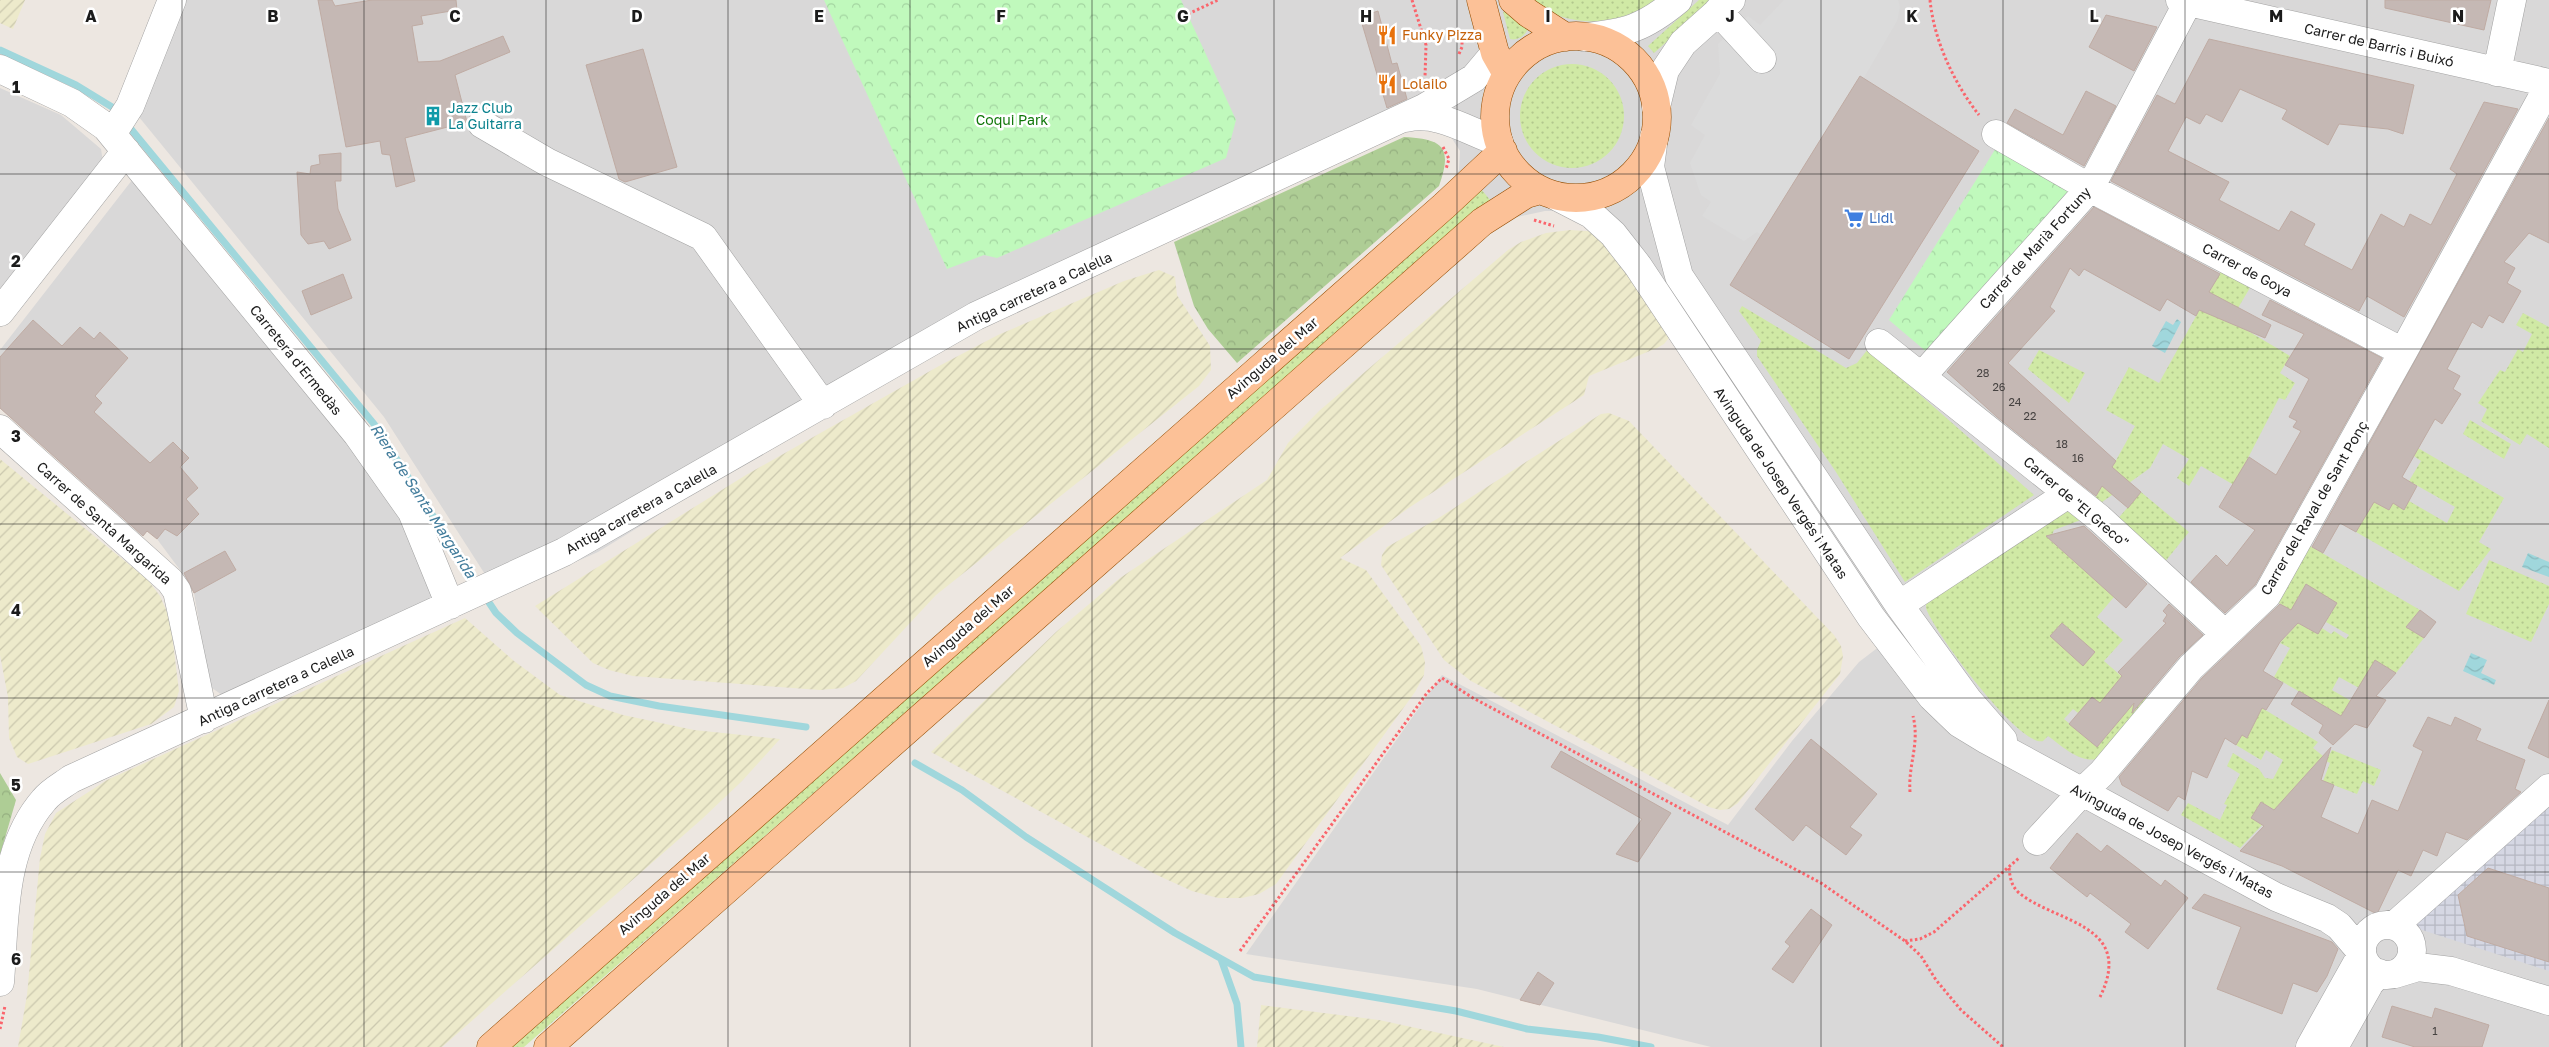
<svg xmlns="http://www.w3.org/2000/svg" width="2549" height="1047" font-family="'Golos Text',sans-serif">
  <style>
    .residential { fill: #d9d8d8 }
    .farmland { fill: url(#farmland-furrows) }
    .grass { fill: url(#grass-dots); fill-rule: evenodd }
    .forest { fill: url(#forest-crowns) }
    .park { fill: url(#park-crowns) }
    .parking { fill: #dbdbdb }
    .plaza { fill: url(#plaza-grid) }
    .water { fill: url(#water-waves) }
    .lines { fill: none; stroke-linecap: round; stroke-linejoin: round }
    .stream { stroke: #a0d7dc; stroke-width: 7 }
    .building { fill: #c5b8b4; stroke: #bfaba3 }
    .minor-casing { stroke: #a2a2a2; stroke-width: 29 }
    .major-casing { stroke: #934c00; stroke-width: 29 }
    .path { stroke: #fa656c; stroke-width: 3; stroke-dasharray: 2.5 2.5; stroke-linecap: butt }
    .minor { stroke: #fff; stroke-width: 28 }
    .major { stroke: #fcc197; stroke-width: 28 }
    .grid { fill: none; stroke: #1b1b1b; stroke-width: 1; stroke-opacity: 0.55 }
    .labels { text-anchor: middle; stroke-width: 5; stroke-linejoin: round; paint-order: stroke }
    .number-label { font-size: 11px; fill: #464241 }
    .food-label { font-size: 14px; fill: #c56008; stroke: #fff; text-anchor: start }
    .street-label { font-size: 14px; fill: #1b1b1b; stroke: #fff }
    .culture-label { font-size: 14px; fill: #0d838f; stroke: #fff; text-anchor: start }
    .park-label { font-size: 14px; fill: #12780b; stroke: #fff }
    .shop-label { font-size: 14px; fill: #366cbe; stroke: #fff; text-anchor: start }
    .water-label { font-size: 15px; font-style: italic; fill: #427c9b; stroke: #fff }
    .grid-label { font-size: 16px; text-anchor: middle; font-weight: bold; fill: #1b1b1b; stroke: #fff; stroke-width: 5; stroke-linejoin: round; paint-order: stroke }
  </style>
  <defs>
    <pattern id="farmland-furrows" width="10" height="10" patternUnits="userSpaceOnUse" patternTransform="scale(1.25)"><rect width="10" height="10" fill="#edeacb"/><path d="M-1 1l2-2M0 10L10 0M9 11l2-2" fill="none" stroke="#cbc8ae"/></pattern>
    <pattern id="grass-dots" width="8" height="8" patternUnits="userSpaceOnUse" patternTransform="scale(1.25)"><rect width="8" height="8" fill="#d0e9a5"/><path d="M2 2h.1M6 6h.1" fill="none" stroke="#b2c78d" stroke-width="1.8" stroke-linecap="round"/></pattern>
    <pattern id="forest-crowns" width="20" height="18" patternUnits="userSpaceOnUse" patternTransform="scale(1.25)"><rect width="20" height="18" fill="#aecd95"/><path d="M2 6a3 3 0 1 1 6 0M12 15a3 3 0 1 1 6 0" fill="none" stroke="#95af80"/></pattern>
    <pattern id="park-crowns" width="20" height="18" patternUnits="userSpaceOnUse" patternTransform="scale(1.25)"><rect width="20" height="18" fill="#c0f9bc"/><path d="M2 6a3 3 0 1 1 6 0M12 15a3 3 0 1 1 6 0" fill="none" stroke="#a4d5a1"/></pattern>
    <pattern id="plaza-grid" width="8" height="8" patternUnits="userSpaceOnUse" patternTransform="scale(1.25)"><rect width="8" height="8" fill="#d5d7e3"/><path d="M0 4h8M4 0v8" fill="none" stroke="#b6b8c2"/></pattern>
    <pattern id="water-waves" width="16" height="10" patternUnits="userSpaceOnUse" patternTransform="scale(1.25)"><rect width="16" height="10" fill="#a0d7dc"/><path d="M0 5q4-4 8 0t8 0" fill="none" stroke="#89b8bc"/></pattern>
  </defs>
  <rect width="100%" height="100%" fill="#ede7e1"/>
  <path class="residential" d="M172 0H2549V1047H1711L1477 989 1246 954 1442 675 1728 825 1792 741 1859 662 1893 636 1588 211H1545L1498 221 1441 194 1459 170 1460 151 1449 134 1428 129 1408 128 973 327 825 413 598 552 499 596 384 417 130 106Z
    M0 88 61 115 101 149 103 162 0 301Z
    M136 175 163 208 159 215 326 410 350 442 409 532 431 576 433 601 225 697 212 688 208 675 194 593 183 574 157 539 148 531 142 536 0 408V350Z"/>
  <path class="farmland" d="M0 0H25L13 29 0 23Z
    M1570 230 1602 232 1672 334 1664 344 1657 348 1589 376 1584 395 1410 507 1340 558 1366 570 1421 646 1425 662 1424 675 1415 692 1276 884 1259 894 1242 898H1218L1192 891 1157 875 931 752 1056 632 1120 578 1267 480 1288 443 1319 411 1508 250 1521 242 1546 233Z
    M1159 270 1175 277 1177 295 1210 346 1211 370 1199 386 936 595 856 681 843 688 820 690 633 676 609 670 593 663 535 606 746 475 939 366 998 335 1124 281Z
    M1609 413 1629 421 1834 635 1841 646 1843 656 1840 674 1738 803 1729 809 1720 810 1709 807 1471 681 1444 660 1381 565 1382 555 1387 547 1437 519 1601 414Z
    M0 459 148 580 160 596 170 619 179 691 174 707 151 724 28 764 17 757 9 738 8 697 0 655Z
    M465 618 514 661 560 695 623 715 694 730 780 739 742 781 702 819 442 1047H18L27 995 40 858 45 834 56 813 107 780Z
    M1261 1005 1379 1020 1504 1047H1257Z"/>
  <path class="grass" d="M1529 0H1658C1614 27 1572 30 1529 0Z
    M1699 0H1714L1654 53 1648 46Z
    M1503 12H1507L1528 29C1525 36 1517 41 1510 39Z
    M1520 116a52 52 0 1 1 104 0a52 52 0 1 1-104 0Z
    M1481 189 1491 201 1224 433 524 1047H503Z
    M2221 271 2251 286 2238 308 2243 328 2290 356 2280 373 2295 383 2285 400 2279 398 2234 485 2201 466 2189 486 2177 478 2189 459 2163 444 2150 468 2098 505 2093 502 2135 426 2106 410 2129 367 2159 383Z
    M1742 306 1846 368 1857 363 1868 349 2034 495 1905 582 1836 472 1757 356V350L1761 341 1739 311Z
    M2523 313 2549 327V448L2527 434 2520 445 2481 421 2487 409 2478 403 2500 370 2505 372 2518 349 2523 352 2532 334 2516 325Z
    M2039 350 2085 373 2069 403 2028 369Z
    M2470 420 2511 444 2504 459 2463 434Z
    M2418 448 2504 498 2479 542 2491 549 2459 591 2356 532 2374 502 2389 510 2393 503 2404 510 2409 501 2447 523 2455 507 2409 481 2421 461 2414 456Z
    M2141 492 2189 532 2164 563 2115 522Z
    M2066 505 2086 518 2054 530 2050 540 2114 597 2097 617 2123 640 2104 661 2150 701 2098 759C2079 763 2062 746 2048 736L2043 741C2020 748 1933 631 1926 608V604ZM2062 623 2095 652 2083 665 2050 636ZM2108 694 2128 710 2097 747 2064 719 2073 709 2078 713 2092 697 2100 703Z
    M2305 543 2420 610 2406 627 2424 638 2396 673 2375 661 2359 688 2339 677 2332 690 2351 701 2342 716 2274 677 2290 648 2280 643 2298 623 2318 634 2322 628 2331 634 2334 631 2346 639 2349 635 2326 622 2337 603 2306 585 2295 603 2297 614 2272 599Z
    M2489 560 2549 586V604L2531 642 2466 614Z
    M2257 705 2318 742 2313 748 2323 756 2275 810 2261 802 2251 818 2262 825 2240 848 2181 815 2188 803 2220 820 2227 805 2224 804 2240 774 2227 766 2233 753 2259 769 2265 778 2273 779 2283 760 2266 750 2261 760 2236 745 2242 735 2247 738Z
    M2332 750 2381 770 2374 786 2363 781 2357 794 2323 781 2330 763 2326 761Z"/>
  <path class="forest" d="M1404 137C1443 139 1453 147 1439 186L1237 363 1208 329 1194 306 1174 242Z
    M0 773 16 800 0 855Z"/>
  <path class="park" d="M824 0H1181L1236 120 1226 158 997 258 984 255 947 269Z
    M1996 148 2072 188 1929 354 1889 320Z"/>
  <path class="parking" d="M1784 0H1898L1900 7 1897 21 1862 81 1766 238 1757 232 1744 241 1702 216 1711 202 1701 195 1690 163 1705 135 1691 125 1720 74 1718 44 1748 16 1760 25Z"/>
  <path class="plaza" d="M2549 804V888L2488 868 2458 895 2467 936 2549 962V971L2416 928 2415 923Z"/>
  <path class="water" d="M2177 319 2181 322 2165 353 2152 346 2166 321 2173 325Z
    M2528 553 2549 562V577L2522 567Z
    M2471 653 2487 660 2481 673 2496 680 2494 685 2463 671Z"/>
  <g class="lines">
    <path class="stream" d="M0 50 76 85 112 107
      M131 129 374 424 478 586
      M484 595 496 613 517 633 586 685 610 696 659 706 806 727
      M915 763 962 790 1026 837 1175 933 1254 977 1456 1011 1527 1029 1598 1037 1651 1047
      M1221 959 1237 1004 1241 1047"/>
  </g>
  <path class="building" d="M318 0H332L335 6 372 0H456L457 10 421 16 423 24 412 26 418 62 440 61 503 36 510 52 455 75 467 122 405 138 415 181 396 187 390 155 382 154 380 141 346 147Z
    M2385 0H2491L2484 30 2385 8Z
    M1378 11 1392 64 1397 63 1407 99 1387 108 1360 17Z
    M2106 15 2157 27 2134 71 2089 47Z
    M2209 39 2414 85 2403 134 2388 129 2339 124 2328 145 2282 119 2287 110 2240 89 2222 122 2206 114 2200 124 2186 117 2168 151 2229 182 2219 200 2279 231 2291 211 2315 224 2304 245 2352 270 2381 214 2404 227 2410 214 2431 225 2457 174 2450 169 2484 102 2518 109 2404 317 2367 296 2359 311 2111 181 2157 95 2175 104Z
    M643 49 677 167 625 182 619 179 586 65Z
    M1860 76 1979 151 1849 359 1730 285Z
    M2086 91 2116 106 2084 166 2007 123 2015 109 2063 135Z
    M2549 118V243L2529 233 2504 262 2515 268 2507 283 2521 291 2503 323 2489 315 2482 328 2472 322 2447 369 2460 376 2453 389 2461 394 2442 424 2435 419 2402 477 2417 486 2404 510 2393 503 2389 510 2374 502 2356 532 2340 523 2323 553 2312 547Z
    M341 153V181H335L338 209 351 240 329 249 324 241 308 244 301 235 297 172 310 174 311 166 320 164 319 155Z
    M2094 207 2220 274 2209 292 2271 325 2265 338 2199 310 2196 316 2167 299 2160 311 2084 269 2079 276 2070 268 2050 307 2055 311 2008 363 2116 461 2112 467 2141 492 2128 508 2102 486 2096 496 1997 417 1947 372Z
    M343 274 352 298 311 315 302 291Z
    M2270 300 2382 358 2255 585 2225 613 2191 582 2216 555 2227 566 2255 530 2219 507 2249 457 2276 475 2301 431 2293 427 2297 421 2289 417 2309 379 2285 365 2304 334 2262 315Z
    M33 320 62 346 80 327 94 339 100 332 128 358 95 396 102 403 94 412 150 463 173 442 189 458 180 467 198 488 186 499 199 514 177 536 165 529 157 539 147 531 143 536 0 408V357Z
    M2084 526 2147 584 2126 608 2046 536Z
    M225 551 236 570 194 593 184 573Z
    M2306 584 2337 603 2318 634 2298 623 2280 642 2263 671 2283 683 2266 710 2262 708 2247 738 2242 735 2236 745 2225 738 2207 778 2192 771 2185 800 2178 796 2168 811 2122 785 2119 777 2202 678 2280 604 2291 610Z
    M2169 604 2203 635 2179 657 2132 713 2134 703 2097 747 2069 724 2092 697 2100 703 2122 676 2118 672 2166 623 2163 621 2167 615 2163 611Z
    M2420 610 2436 622 2424 638 2406 627Z
    M2062 623 2095 652 2083 666 2050 636Z
    M2375 660 2396 673 2376 696 2386 700 2367 728 2355 724 2333 745 2319 733 2323 725 2291 704 2299 691 2341 716Z
    M2549 700V758L2528 748Z
    M2428 717 2451 726 2455 717 2481 729 2476 740 2525 760 2515 789 2521 792 2467 840 2446 832 2437 856 2423 850 2411 876 2398 870 2377 914 2282 866 2240 851 2264 826 2251 818 2261 802 2274 810 2331 747 2321 780 2334 785 2321 817 2358 834 2372 800 2398 811 2423 751 2413 746Z
    M1811 739 1877 794 1850 827 1862 835 1846 855 1806 825 1793 841 1755 809Z
    M1561 751 1671 813 1638 862 1616 854 1642 819 1551 767Z
    M2077 833 2101 852 2107 845 2161 886 2165 880 2188 898 2148 949 2125 932 2131 924 2090 893 2087 897 2050 868Z
    M2488 868 2549 888V962L2467 936 2458 895Z
    M2204 894 2332 942 2338 949 2327 976 2317 992 2293 983 2282 1014 2217 989 2241 927 2192 908Z
    M1811 909 1832 925 1793 983 1772 969 1790 946 1785 942Z
    M1538 972 1554 983 1540 1005 1520 1000Z
    M2392 1006 2432 1018 2435 1008 2489 1025 2482 1047H2415L2382 1037Z"/>
  <g class="lines">
    <defs>
      <path id="minor" d="M2180 0 2549 83
        M1718 11 1762 59
        M1584 37C1627 33 1644 28 1678 0
        M0 69 72 103 106 127 357 434 412 512 450 605
        M2497 72 2512 0
        M1656 107 1665 70 1683 43 1731 0
        M1406 118C1438 110 1469 132 1499 142
        M482 124 547 162 703 237 823 405
        M112 134 130 106 172 0
        M1996 134 2090 188 2403 352
        M1654 137 1650 167 1679 276 1899 605 1968 700 2003 740
        M1556 196 1591 214 1613 234 1638 266 1871 617 1932 697 1959 723 1987 740 2276 897 2327 918 2339 926 2362 953
        M0 312 126 151
        M1879 343 2099 518 2225 634
        M1922 376 2090 188 2188 2
        M0 429 170 581 177 591 181 609 204 719
        M1899 605 2068 494
        M2037 841 2082 792 2102 773 2191 667 2267 595 2403 352 2549 85
        M2362 950a25 25 0 1 1 50 0a25 25 0 1 1-50 0Z
        M2388 925 2397 923 2549 788
        M2395 974 2418 967 2451 971 2549 1001
        M0 982C5 921 1 849 44 800 51 791 63 785 71 779L564 552 976 316 1424 108 1474 78 1495 53
        M2310 1047 2362 954
        M2334 1047 2370 983 2379 973"/>
      <path id="major" d="M1481 0 1495 53 1507 74
        M1513 0 1528 13 1565 37
        M1495 117a81 81 0 1 1 162 0a81 81 0 1 1-162 0Z
        M491 1047 1444 206 1503 151
        M548 1047 1482 222 1526 194 1540 190"/>
    </defs>
    <use href="#minor" class="minor-casing"/>
    <use href="#major" class="major-casing"/>
    <path class="path" d="M1412 0 1426 45 1425 77
      M1930 0C1934 41 1954 83 1979 115
      M1188 14 1218 0
      M1459 54 1462 47V33
      M1443 147 1449 159 1446 169
      M1534 220 1554 226
      M1910 792C1908 764 1920 744 1913 716
      M2009 868C2010 877 2011 885 2018 892 2054 923 2136 923 2100 997
      M1905 941 1920 939 1934 932 2019 858
      M1240 951 1427 693 1442 678 1473 698 1821 883 1905 941 1921 956 1936 980 1961 1010 2003 1047
      M0 1029 5 1006"/>
    <use href="#minor" class="minor"/>
    <use href="#major" class="major"/>
  </g>
  <path class="grid" d="M182 0V1047M364 0V1047M546 0V1047M728 0V1047M910 0V1047M1092 0V1047M1274 0V1047M1457 0V1047M1639 0V1047M1821 0V1047M2003 0V1047M2185 0V1047M2367 0V1047M0 174H2549M0 349H2549M0 524H2549M0 698H2549M0 872H2549"/>
  <defs>
    <symbol id="restaurant-bare" viewBox="-9 -9 18 18"><path d="M-5-6h1v4h1v-4h1v4h1v-4h1v5L-1.5 .5V6h-2V.5L-5-1ZM5-6V6H3V1.5H1.5Q1.5-4 5-6Z" fill="#e8710a" stroke="#fff" stroke-width="2.5" paint-order="stroke"/></symbol>
    <symbol id="building-bare" viewBox="-9 -9 18 18"><path d="M-4-6H4V6H1V3H-1V6H-4ZM-2.5-4.3h1.7v1.8h-1.7ZM.8-4.3h1.7v1.8H.8ZM-2.5-1h1.7V.8h-1.7ZM.8-1h1.7V.8H.8Z" fill="#0f9aa8" stroke="#fff" stroke-width="2.5" paint-order="stroke"/></symbol>
    <symbol id="supermarket-bare" viewBox="-9 -9 18 18"><path d="M-6-5.5h2.5l.6 2H6L4.5 2H-2.5L-4.4-4H-6ZM-1.5 3.2a1.3 1.3 0 1 0 .1 0ZM3 3.2a1.3 1.3 0 1 0 .1 0Z" fill="#3f7fe0" stroke="#fff" stroke-width="2.5" paint-order="stroke"/></symbol>
  </defs>
  <g fill-rule="evenodd">
    <use href="#restaurant-bare" x="1373" y="21" width="28" height="28"/>
    <use href="#restaurant-bare" x="1373" y="70" width="28" height="28"/>
    <use href="#building-bare" x="419" y="102" width="28" height="28"/>
    <use href="#supermarket-bare" x="1840" y="204" width="28" height="28"/>
  </g>
  <g class="labels">
    <g class="number-label">
      <text x="1983" y="377">28</text>
      <text x="1999" y="391">26</text>
      <text x="2015" y="406">24</text>
      <text x="2030" y="420">22</text>
      <text x="2062" y="448">18</text>
      <text x="2078" y="462">16</text>
      <text x="2435" y="1035">1</text>
    </g>
    <g class="food-label">
      <text x="1402" y="40">Funky Pizza</text>
      <text x="1402" y="89">Lolailo</text>
    </g>
    <g class="street-label">
      <text transform="translate(2379 45) rotate(13)" y="5">Carrer de Barris i Buixó</text>
      <text transform="translate(2035 248) rotate(-48)" y="5">Carrer de Marià Fortuny</text>
      <text transform="translate(2247 270) rotate(28)" y="5">Carrer de Goya</text>
      <text transform="translate(1034 292) rotate(-25)" y="5">Antiga carretera a Calella</text>
      <text transform="translate(1272 358) rotate(-41)" y="5">Avinguda del Mar</text>
      <text transform="translate(296 360) rotate(51)" y="5">Carretera d'Ermedàs</text>
      <text transform="translate(1781 483) rotate(56)" y="5">Avinguda de Josep Vergés i Matas</text>
      <text transform="translate(2076 502) rotate(40)" y="5">Carrer de "El Greco"</text>
      <text transform="translate(2314 508) rotate(-60)" y="5">Carrer del Raval de Sant Ponç</text>
      <text transform="translate(641 509) rotate(-29)" y="5">Antiga carretera a Calella</text>
      <text transform="translate(104 523) rotate(42)" y="5">Carrer de Santa Margarida</text>
      <text transform="translate(968 626) rotate(-41)" y="5">Avinguda del Mar</text>
      <text transform="translate(276 686) rotate(-25)" y="5">Antiga carretera a Calella</text>
      <text transform="translate(2172 841) rotate(28)" y="5">Avinguda de Josep Vergés i Matas</text>
      <text transform="translate(664 894) rotate(-41)" y="5">Avinguda del Mar</text>
    </g>
    <g class="culture-label">
      <text x="448" y="113">Jazz Club<tspan x="448" dy="16">La Guitarra</tspan></text>
    </g>
    <g class="park-label">
      <text x="1012" y="125">Coqui Park</text>
    </g>
    <g class="shop-label">
      <text x="1869" y="223">Lidl</text>
    </g>
    <g class="water-label">
      <text transform="translate(423 501) rotate(57)" y="5">Riera de Santa Margarida</text>
    </g>
  </g>
  <g class="grid-label">
    <text x="91" y="22">A</text>
    <text x="273" y="22">B</text>
    <text x="455" y="22">C</text>
    <text x="637" y="22">D</text>
    <text x="819" y="22">E</text>
    <text x="1001" y="22">F</text>
    <text x="1183" y="22">G</text>
    <text x="1366" y="22">H</text>
    <text x="1548" y="22">I</text>
    <text x="1730" y="22">J</text>
    <text x="1912" y="22">K</text>
    <text x="2094" y="22">L</text>
    <text x="2276" y="22">M</text>
    <text x="2458" y="22">N</text>
    <text x="16" y="93">1</text>
    <text x="16" y="267">2</text>
    <text x="16" y="442">3</text>
    <text x="16" y="616">4</text>
    <text x="16" y="791">5</text>
    <text x="16" y="965">6</text>
  </g>
</svg>
